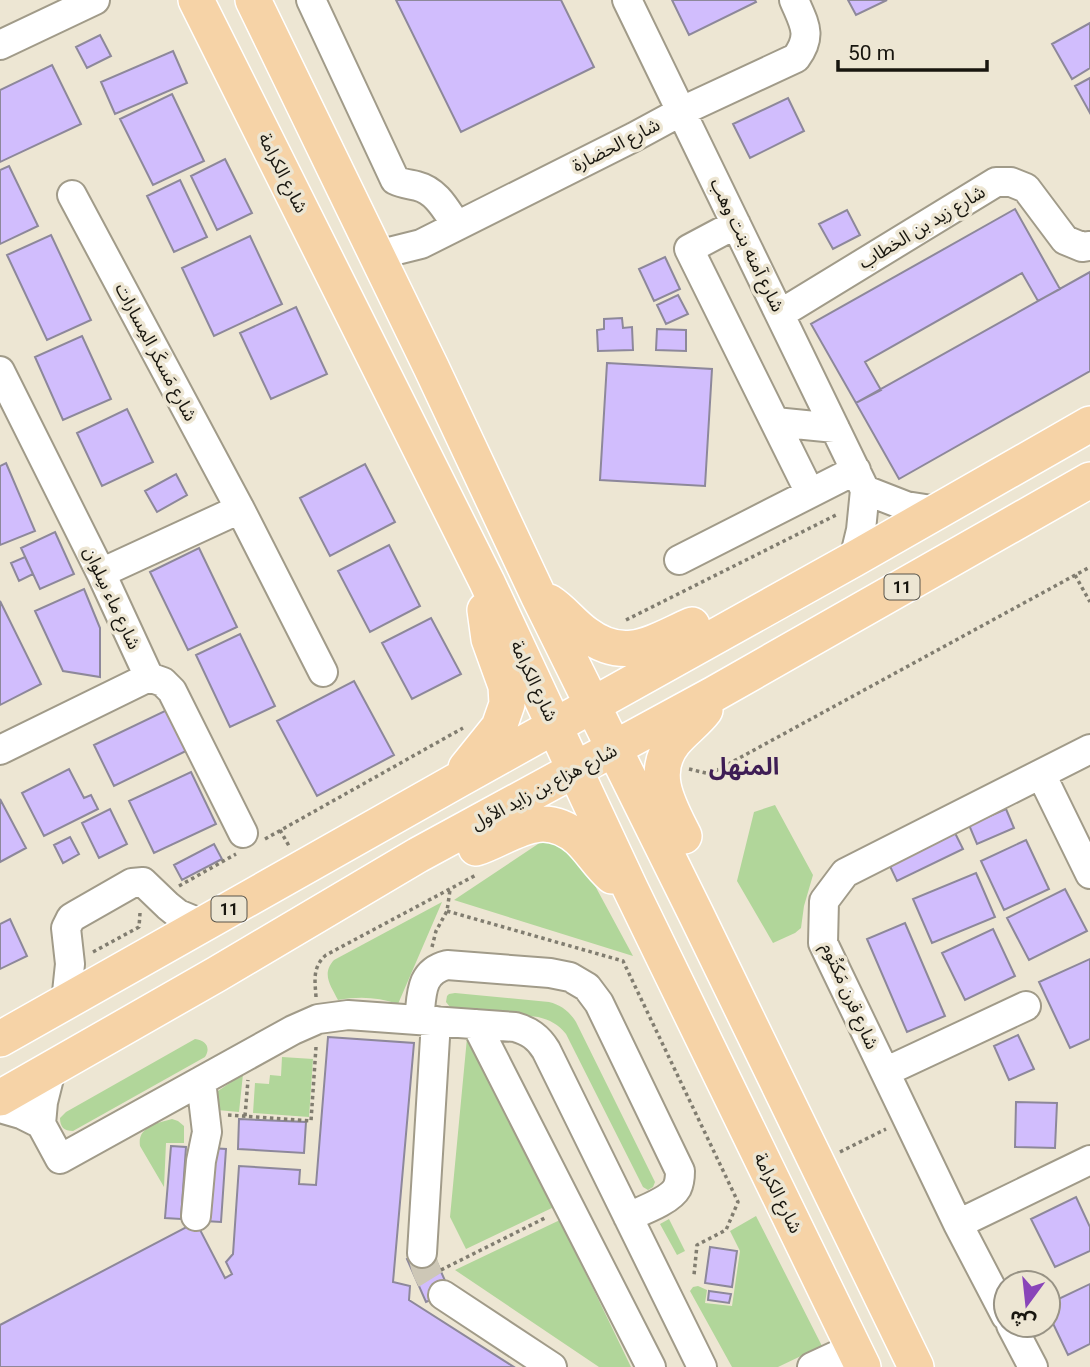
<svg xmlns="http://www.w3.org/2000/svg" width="1090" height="1367" font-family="Roboto,'Noto Sans Arabic',sans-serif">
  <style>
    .green { fill: #b1d69a }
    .building { fill: #d1bdfd; stroke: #8d889a; stroke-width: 2 }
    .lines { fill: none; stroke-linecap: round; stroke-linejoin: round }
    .minor-tunnel { stroke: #cdc7b6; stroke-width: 28; stroke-dasharray: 28 14; stroke-linecap: butt }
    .minor-casing { stroke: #a19b89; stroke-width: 32 }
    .major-casing { stroke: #fff; stroke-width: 38 }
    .path { stroke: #817d70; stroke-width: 3.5; stroke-dasharray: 3.5 3.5; stroke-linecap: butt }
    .minor { stroke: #fff; stroke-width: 28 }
    .major { stroke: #f6d3a7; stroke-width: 35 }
    .labels { text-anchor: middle; stroke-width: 7; stroke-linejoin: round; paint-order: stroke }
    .shield { fill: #ede6d3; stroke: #58544a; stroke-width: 2 }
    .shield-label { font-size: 16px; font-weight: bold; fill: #18160f }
    .street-label { font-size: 18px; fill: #18160f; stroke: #ede6d3 }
    .district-label { font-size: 24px; font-weight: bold; fill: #3e1d55; stroke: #ede6d3 }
  </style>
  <rect width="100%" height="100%" fill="#ede6d3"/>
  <path class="green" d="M775 805 813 875 804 906 801 928 795 933 773 943 737 881 754 812Z
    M544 840 573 845 633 956 454 900Z
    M442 902 398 1004C378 997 359 996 338 1000 331 986 321 974 334 960Z
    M455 993 549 1002C561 1005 569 1011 576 1022L655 1182 653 1187 648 1190 643 1187 566 1034C558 1024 550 1020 538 1017L450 1007 446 1002 447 996 449 994Z
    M471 1037 554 1207 466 1249 450 1217 467 1038Z
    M195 1039C206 1040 211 1048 205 1057L73 1131C64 1131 60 1127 60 1118L66 1112Z
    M282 1057 313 1059 309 1117 253 1113 255 1083 269 1084 270 1075 281 1076Z
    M243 1074 239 1112 217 1110 218 1091Z
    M172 1119 178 1121 184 1126V1143H166L164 1187 140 1146C137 1127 157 1123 172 1119Z
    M756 1216 822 1346 778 1367H732L690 1291 693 1287 698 1286 707 1290 705 1303 732 1306 740 1251 730 1231Z
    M669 1219 685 1251 677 1255 660 1224Z
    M560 1220 631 1367H599L455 1270Z"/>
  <path class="building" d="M396 0H561L594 67 461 132Z
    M672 0H755L756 2 689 35Z
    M848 0H887L856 15Z
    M1090 23V68L1072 79 1052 44Z
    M100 35 111 56 87 68 76 47Z
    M173 51 187 83 115 114 101 82Z
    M52 65 81 124 0 162V90Z
    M1090 78V113L1075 86Z
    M172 94 204 161 153 185 120 119Z
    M788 98 804 131 750 158 733 124Z
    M225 159 252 213 217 230 191 176Z
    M9 166 38 226 0 244V170Z
    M180 180 207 237 174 252 147 196Z
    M1015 209 1060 289 1038 301 1022 273 865 362 881 390 856 403 811 324Z
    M847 210 860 235 833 249 819 224Z
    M51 235 91 320 47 340 7 255Z
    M250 236 282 304 214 336 182 268Z
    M665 257 680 289 654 301 639 269Z
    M1090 272V371L899 479 856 403Z
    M678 295 688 314 666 324 657 305Z
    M296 307 327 374 271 399 240 333Z
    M622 318 623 328 632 327 633 350 598 351 597 330 604 329V319Z
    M657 329 686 330V351L656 350Z
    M82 336 111 399 63 420 35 357Z
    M607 363 712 369 705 486 600 480Z
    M127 409 153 462 102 486 77 433Z
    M6 463 35 531 0 545V466Z
    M365 464 395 522 330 556 300 498Z
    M176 474 187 495 157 512 145 491Z
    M55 532 74 574 40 589 21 548Z
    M389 545 420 606 370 632 338 571Z
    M199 548 237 627 188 650 150 572Z
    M25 557 33 574 19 581 11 563Z
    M84 589 100 628V677L63 671 35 611Z
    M0 601 41 684 0 705Z
    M431 618 461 674 412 699 382 643Z
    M240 634 275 706 230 727 196 655Z
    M354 681 394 755 317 796 277 721Z
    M169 709 188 750 114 786 94 745Z
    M69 769 84 798 91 795 98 809 44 836 22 793Z
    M191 772 216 824 154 853 129 801Z
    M0 799 26 848 0 862Z
    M110 809 127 844 99 858 82 823Z
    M1006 809 1014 828 977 844 969 825Z
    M954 831 963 849 897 881 888 862Z
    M70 837 79 854 63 863 54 845Z
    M1026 840 1049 889 1004 910 981 861Z
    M214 844 222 859 182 880 174 865Z
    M976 873 995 917 932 943 913 899Z
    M1065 889 1087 931 1029 960 1007 918Z
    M10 919 27 956 0 969V924Z
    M905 923 945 1016 907 1032 867 939Z
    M993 929 1015 976 965 1000 942 953Z
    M1090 959V1039L1070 1048 1039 982Z
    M1018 1035 1034 1069 1009 1080 994 1046Z
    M328 1037 414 1043 393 1282 410 1286 409 1300 514 1367H0V1325L196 1222 225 1278 232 1274 226 1262 233 1254 239 1166 300 1170 299 1184 316 1185Z
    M1016 1102 1057 1103 1055 1148 1015 1147Z
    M239 1119 306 1122 304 1153 238 1149Z
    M171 1146 186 1147 181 1219 165 1218Z
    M210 1148 226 1149 221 1222 205 1221Z
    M1076 1197 1090 1227V1251L1055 1267 1031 1219Z
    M710 1247 737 1251 732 1287 705 1283Z
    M431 1249 450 1292 426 1302 407 1259Z
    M1090 1284V1344L1068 1355 1048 1313V1304Z
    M709 1291 731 1294 729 1303 708 1300Z"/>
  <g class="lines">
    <path class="minor-tunnel" d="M422 1253C424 1271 431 1282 443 1295"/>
    <defs>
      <path id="minor" d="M311 0 395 180C403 184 409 184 417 186 437 191 446 210 457 226
        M627 0 865 490 861 530 854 559
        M0 45 95 0
        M72 195 240 509 323 672
        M736 224 689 249 810 493
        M377 255 421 244 634 137 682 111 796 58C813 35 804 24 794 0
        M780 314 996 182H1011L1026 188 1065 240 1082 247 1090 246
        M0 371 101 573 149 677
        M775 422 835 428
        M865 490 906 506 938 511
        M679 560 856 470
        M101 573 240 509
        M149 677 163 682 172 691 243 833
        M0 750 149 677
        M1041 774 1090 874
        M66 1002 70 964 66 928 71 918 76 915 132 883 143 882 168 906 178 914 202 924
        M419 1020C422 996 419 972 447 965L550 973 570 977 587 987 599 1003 680 1171C680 1176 680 1182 677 1188 670 1201 641 1211 628 1217
        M476 1024 651 1367
        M885 1072 1026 1006
        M0 1108 21 1114 41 1124 60 1159 293 1030 318 1019 348 1015 515 1027C529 1031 538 1037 546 1050L702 1367
        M41 1124 43 1102 51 1070
        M196 1216 201 1161 207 1132 201 1081
        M958 1224 1090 1160
        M422 1253 436 1021
        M443 1295 552 1367
        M1006 1316 958 1224 823 943 824 901 845 873 1090 749
        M1011 1325 1033 1367
        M812 1367 853 1348"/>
      <path id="major" d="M196 0 487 582 631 890 863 1367
        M253 0 431 367 539 597 696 914 916 1367
        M549 602C563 611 572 624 586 634 626 664 655 641 692 625
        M466 768 499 727 507 704 506 686 489 639 485 610
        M684 836C669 806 649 773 674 742 684 730 696 722 705 710
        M476 848C512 836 541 806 579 839 591 850 599 865 612 876
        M0 1039 458 780 854 559 1090 424
        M0 1098 217 974 418 855 714 694 1090 480"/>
    </defs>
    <use href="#minor" class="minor-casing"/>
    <use href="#major" class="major-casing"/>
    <path class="path" d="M1075 575 1090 602
      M626 620 838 514
      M689 769 710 774 1090 567
      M280 830 289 846
      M265 839 463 728
      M179 886 236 854
      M447 911 623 961 738 1202 726 1230 697 1245 694 1275
      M432 947 436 931 447 911 450 890
      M93 952 139 927 140 913
      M316 997C315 981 312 967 326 955L476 875
      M228 1115 311 1121 316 1047
      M245 1116 248 1080
      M840 1152 886 1129
      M441 1270 547 1217"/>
    <use href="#minor" class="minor"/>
    <use href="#major" class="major"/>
  </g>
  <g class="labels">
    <g class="shield">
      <rect x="884.5" y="574.5" width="35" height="25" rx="5"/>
      <rect x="211.5" y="896.5" width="35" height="25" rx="5"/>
    </g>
    <g class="shield-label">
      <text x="902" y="593">11</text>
      <text x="229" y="915">11</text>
    </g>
    <g class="street-label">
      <text transform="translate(616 145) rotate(-27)" y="6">شارع الحضارة</text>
      <text transform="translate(283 173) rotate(63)" y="6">شارع الكرامة</text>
      <text transform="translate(922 227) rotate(-31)" y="6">شارع زيد بن الخطاب</text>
      <text transform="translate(747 245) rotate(64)" y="6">شارع آمنه بنت وهب</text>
      <text transform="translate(156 352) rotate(62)" y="6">شارع مَسكَر المِسارات</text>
      <text transform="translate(112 598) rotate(65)" y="6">شارع ماء سِلوان</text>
      <text transform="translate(534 681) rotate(65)" y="6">شارع الكرامة</text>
      <text transform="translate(544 787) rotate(-28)" y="6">شارع هزاع بن زايد الأول</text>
      <text transform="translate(850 996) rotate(66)" y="6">شارع قرن مَكتُوم</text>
      <text transform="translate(778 1193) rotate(64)" y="6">شارع الكرامة</text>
    </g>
    <g class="district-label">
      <text x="744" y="775">المنهل</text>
    </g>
  </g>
  <g transform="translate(1027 1304) rotate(195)"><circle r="33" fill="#ede6d3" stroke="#989385" stroke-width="2"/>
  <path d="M0-5L12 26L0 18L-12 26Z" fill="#8945b9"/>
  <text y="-10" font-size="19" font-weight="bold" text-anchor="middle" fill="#18160f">ش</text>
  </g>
  <path d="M838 60v10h149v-10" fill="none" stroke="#18160f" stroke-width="3.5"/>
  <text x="848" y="60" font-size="21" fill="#18160f" stroke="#ede6d3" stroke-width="5" paint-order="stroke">50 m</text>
</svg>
